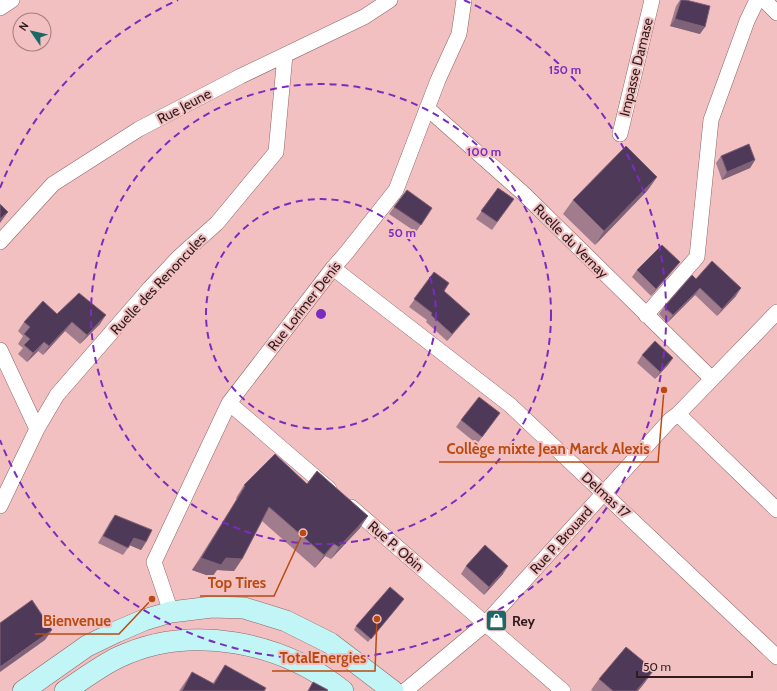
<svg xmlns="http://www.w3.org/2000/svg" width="777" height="691" font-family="Cabin,sans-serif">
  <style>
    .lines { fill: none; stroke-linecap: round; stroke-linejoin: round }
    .street-casing { stroke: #906365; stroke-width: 16 }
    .secondary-casing { stroke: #906365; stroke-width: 22 }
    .street { stroke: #fff; stroke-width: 15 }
    .secondary { stroke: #c2f5f5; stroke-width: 21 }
    .wall { fill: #a07c8c }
    .shaded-wall { fill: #806278 }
    .building { fill: #4f3958; stroke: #806278 }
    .ring { fill: none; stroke: #7b2cbf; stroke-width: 2; stroke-dasharray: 7 5 }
    .labels { text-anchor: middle; stroke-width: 4; stroke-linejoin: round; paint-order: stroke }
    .street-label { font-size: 14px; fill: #2e1c1d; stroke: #f2c0c1 }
    .poi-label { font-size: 14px; font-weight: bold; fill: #2e1c1d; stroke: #f2c0c1; text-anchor: start }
    .centre { fill: #7b2cbf; stroke: #f2c0c1; stroke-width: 2 }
    .ring-label { font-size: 12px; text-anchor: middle; font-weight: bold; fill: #7b2cbf; stroke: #f2c0c1; stroke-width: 4; stroke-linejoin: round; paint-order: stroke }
    .leader { fill: none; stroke: #ba4a10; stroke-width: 1.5 }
    .callout-dot { fill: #ba4a10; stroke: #f2c0c1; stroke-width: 1.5 }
    .callout-label { font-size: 15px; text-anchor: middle; font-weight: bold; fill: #ba4a10; stroke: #f2c0c1; stroke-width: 4; stroke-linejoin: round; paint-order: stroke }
  </style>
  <rect width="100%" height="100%" fill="#f2c0c1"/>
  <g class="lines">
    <defs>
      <path id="street" d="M764 0 777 13
        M0 8 12 0
        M427 108 524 194 711 378
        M620 134 652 0
        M0 242 53 184 139 129 241 76 364 17 390 0
        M333 268 510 405 777 657
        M646 315 697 257 711 120 747 21 757 0
        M0 350 37 429
        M229 403 329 489
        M678 414 777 510
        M0 506 37 429 57 395 150 288 179 257 217 223 276 152 285 55
        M351 507 563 691
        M171 612 154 562 229 403 333 268 347 252 396 190 438 80 459 34 464 0
        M405 691 485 624 670 420 678 414 777 312"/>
      <path id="secondary" d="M23 691 87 646 116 632 144 620 171 612 212 607 244 608 286 621 330 643 393 691
        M65 691C82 680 100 666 119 657 191 623 283 642 343 691"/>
    </defs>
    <use href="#street" class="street-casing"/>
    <use href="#secondary" class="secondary-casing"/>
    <use href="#street" class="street"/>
    <use href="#secondary" class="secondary"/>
  </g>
  <path class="wall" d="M680 0H686L700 34 670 26 676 6Z
    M721 156 755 160 750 168 722 180 716 163Z
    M657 177 647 191 595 245 563 214 573 200Z
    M498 188 514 199 492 230 476 219Z
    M394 207 432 208 416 232 389 214Z
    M680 262 674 269 651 296 632 277 637 270Z
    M434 272 444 291 464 321 447 341 426 322 427 320 409 307Z
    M696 279 736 296 717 316 695 295 667 323 659 314 664 307Z
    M57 314 100 324 80 344 65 331 43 355 38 351 27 362 18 354 23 348 18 344 23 336 18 331 24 322Z
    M642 355 673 358 668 365 655 379 637 363Z
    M500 413 477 444 456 427 461 420Z
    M307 484 360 528 331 559 325 556 315 568 262 521 242 559 234 571 217 570 212 577 192 570 237 499 236 498 244 485Z
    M115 515 146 542 141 550 130 545 123 555 98 543 110 522Z
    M466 566 503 574 484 595 461 574Z
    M401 603 368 642 354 630 356 626Z
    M225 665 264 691H179L192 672 213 683Z
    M599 679 646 681 638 691H593L591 690Z"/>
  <path class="shaded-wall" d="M675 19 705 27 700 34 670 26Z
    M755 160 750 168 722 180 727 172Z
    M657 177 647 191 595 245 604 231Z
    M8 212 0 223V219Z
    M680 262 674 269 651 296 656 289Z
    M700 288 695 295 667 323 673 315Z
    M741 288 736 296 717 316 722 309Z
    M470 314 464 321 447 341 452 334Z
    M106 315 100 324 80 344 87 335Z
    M72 322 65 331 43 355 49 346Z
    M44 342 38 351 27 362 33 353Z
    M673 358 668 365 655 379 660 372Z
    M368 516 360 528 331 559 339 547Z
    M134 538 146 542 141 550 129 545Z
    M334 544 325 556 315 568 324 555Z
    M201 558H226L242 559 234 571 217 570 212 577 192 570Z
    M508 566 503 574 484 595 489 587Z
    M52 630 45 640 0 672V667Z
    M654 670 646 681 638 691H636Z"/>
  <path class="building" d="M681 0H686L710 6 705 27 675 19Z
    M749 144 755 160 727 172 721 156Z
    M626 146 657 177 604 231 573 200Z
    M498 188 514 199 497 222 481 211Z
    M407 190 432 208 421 225 394 207Z
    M0 204 8 212 0 219Z
    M662 245 680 262 656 289 637 270Z
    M712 261 741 288 722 309 700 288 673 315 664 307 692 275 696 279Z
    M434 272 449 283 444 291 470 314 452 334 431 315 432 313 414 299Z
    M79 293 106 315 87 335 72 322 49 346 44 342 33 353 24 345 30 339 24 334 30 327 24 322 43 301 57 314Z
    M655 341 673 358 660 372 642 355Z
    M479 397 500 413 482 437 461 420Z
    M275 454 307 484 317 471 368 516 339 547 334 544 324 555 269 507 242 559 226 558 221 565 201 558 245 486 244 485Z
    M115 515 152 530 146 542 134 538 128 548 103 536Z
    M485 545 508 566 489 587 466 566Z
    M390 587 404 599 371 639 356 626Z
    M32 600 52 630 0 667V623Z
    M626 647 654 670 636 691H613L599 679Z
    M225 665 266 688 264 691H182L192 672 214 684Z
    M313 682 328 690 327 691H308Z"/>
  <g class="ring">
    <circle cx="321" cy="314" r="115"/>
    <circle cx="321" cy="314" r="230"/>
    <path d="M0 188A345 345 0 0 1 178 0M464 0A345 345 0 1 1 0 440"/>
  </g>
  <defs>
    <symbol id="shop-square" viewBox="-11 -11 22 22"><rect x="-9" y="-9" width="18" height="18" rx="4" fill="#1a6868" stroke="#f2c0c1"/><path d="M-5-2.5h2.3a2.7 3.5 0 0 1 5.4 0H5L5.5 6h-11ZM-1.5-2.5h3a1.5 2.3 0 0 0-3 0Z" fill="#fff"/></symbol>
  </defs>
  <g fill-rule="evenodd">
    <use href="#shop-square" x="484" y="608" width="25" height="25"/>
  </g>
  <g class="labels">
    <g class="street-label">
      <text transform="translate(636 67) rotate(-76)" y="5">Impasse Damase</text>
      <text transform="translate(184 106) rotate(-28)" y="5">Rue Jeune</text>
      <text transform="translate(571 241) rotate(45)" y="5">Ruelle du Vernay</text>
      <text transform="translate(158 284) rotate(-47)" y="5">Ruelle des Renoncules</text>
      <text transform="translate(304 306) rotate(-52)" y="5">Rue Lorimer Denis</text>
      <text transform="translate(606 495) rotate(43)" y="5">Delmas 17</text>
      <text transform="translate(561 540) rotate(-48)" y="5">Rue P. Brouard</text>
      <text transform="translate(396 546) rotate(41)" y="5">Rue P. Obin</text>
    </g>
    <g class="poi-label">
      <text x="512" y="626">Rey</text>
    </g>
  </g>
  <circle cx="321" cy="314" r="6" class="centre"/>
  <g class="ring-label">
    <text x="565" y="74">150 m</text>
    <text x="484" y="156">100 m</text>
    <text x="402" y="237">50 m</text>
  </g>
  <path class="leader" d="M664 390L658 462H439M303 533L274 596H200M152 599L119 634H35M377 619L375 671H272"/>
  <g class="callout-dot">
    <circle cx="664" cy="390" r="4"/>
    <circle cx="303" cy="533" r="4"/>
    <circle cx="152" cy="599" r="4"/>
    <circle cx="377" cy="619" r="4"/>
  </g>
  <g class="callout-label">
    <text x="548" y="454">Collège mixte Jean Marck Alexis</text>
    <text x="237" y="588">Top Tires</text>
    <text x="77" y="626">Bienvenue</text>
    <text x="323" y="663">TotalEnergies</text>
  </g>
  <g transform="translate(32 32) rotate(304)"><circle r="19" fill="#f2c0c1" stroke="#a47e7f"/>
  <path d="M0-3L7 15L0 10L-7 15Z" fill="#1a6868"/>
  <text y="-6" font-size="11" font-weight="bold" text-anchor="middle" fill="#2e1c1d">N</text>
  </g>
  <path d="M637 671v6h115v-6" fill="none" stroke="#2e1c1d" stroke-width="2"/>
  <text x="643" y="671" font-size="12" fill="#2e1c1d" stroke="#f2c0c1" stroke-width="3" paint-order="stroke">50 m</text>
</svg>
